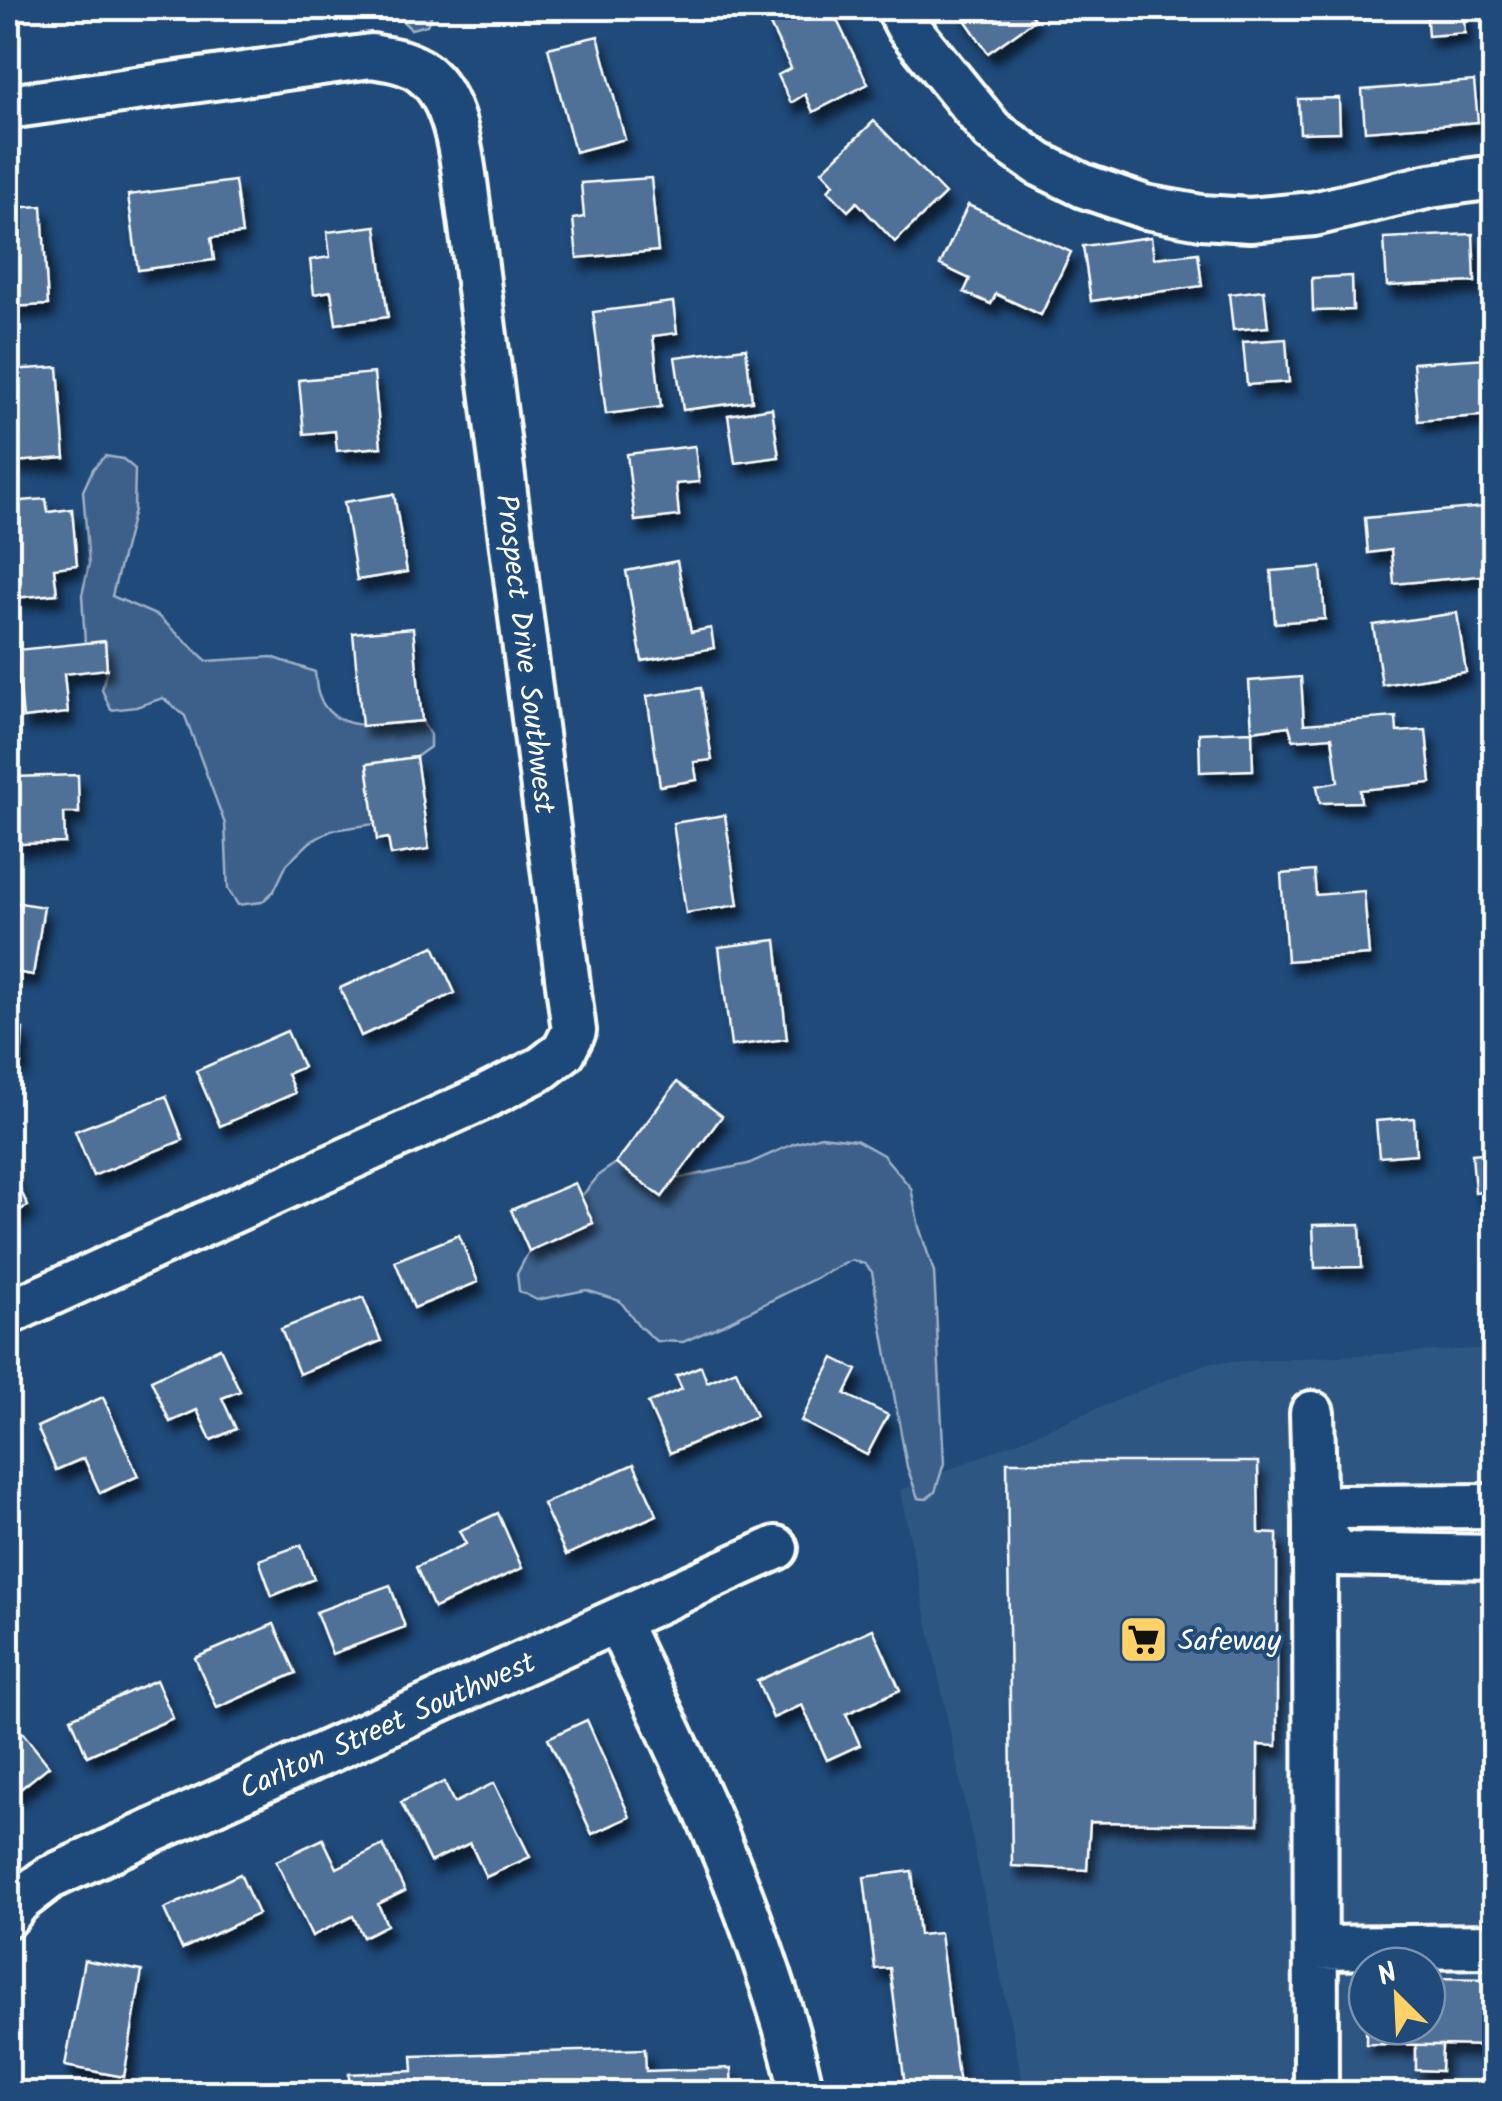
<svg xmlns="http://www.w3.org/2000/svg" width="1502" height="2101" font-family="Kalam,sans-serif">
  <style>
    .built { fill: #2e5683; fill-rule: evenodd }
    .green { fill: #3c618b; stroke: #9eb0c5; stroke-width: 2.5 }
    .building { fill: #507197; stroke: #fff; stroke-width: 2.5; filter: url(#shadow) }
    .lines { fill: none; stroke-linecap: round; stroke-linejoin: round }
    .minor-casing { stroke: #fff; stroke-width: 50 }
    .minor { stroke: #1f4a7a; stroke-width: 42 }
    .labels { text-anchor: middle; stroke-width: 8; stroke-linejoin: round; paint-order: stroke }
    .street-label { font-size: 30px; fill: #fff; stroke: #1f4a7a }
    .poi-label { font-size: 30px; fill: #fff; stroke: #1f4a7a; text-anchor: start }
  </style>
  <defs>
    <filter id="shadow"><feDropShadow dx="6" dy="11" stdDeviation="5" flood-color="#0009"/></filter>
  </defs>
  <rect width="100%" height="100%" fill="#1f4a7a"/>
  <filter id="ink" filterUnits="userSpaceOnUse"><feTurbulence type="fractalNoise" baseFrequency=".01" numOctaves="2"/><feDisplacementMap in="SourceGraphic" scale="20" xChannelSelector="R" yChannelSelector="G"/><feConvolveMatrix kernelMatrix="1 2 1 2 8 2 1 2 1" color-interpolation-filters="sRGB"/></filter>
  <g filter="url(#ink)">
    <path class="built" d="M1494 1348V2093H1025L900 1490 1207 1363ZM1367 1966H1427V2026H1367Z"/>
    <path class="green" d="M399 8H435L427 25 411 29 398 17Z
      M105 456 123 459 135 469 134 510 112 596 158 616 207 661 272 657 315 672C316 679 316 689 319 696 335 737 388 724 422 721L430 735V747L416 757 367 764 375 824 333 830 310 842 287 864 274 891 262 902 238 905 228 889 225 824 185 716 163 698 136 707 111 710 102 690 107 669 105 641 85 643 82 595 89 564 83 491 93 469Z
      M821 1136 856 1140 883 1155 911 1188 919 1227 934 1272 944 1463 935 1492 926 1499 918 1498 907 1467 872 1272 865 1264 852 1260 722 1325 683 1342 656 1341 639 1326 620 1301 586 1290 537 1300 519 1291 517 1274 529 1251 592 1223 581 1197 600 1174 616 1163 662 1197 676 1179 748 1164 793 1144Z"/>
    <path class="building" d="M805 8H831L868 84 813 112 805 94 791 103 778 75 791 68 770 25Z
      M957 8H1027L1035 20 988 53Z
      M1426 8H1463L1465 33 1428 36Z
      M598 36 625 139 575 152 548 48Z
      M1474 81 1478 122 1365 131 1362 90Z
      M1339 98 1340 132 1300 133 1298 99Z
      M874 121 945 194 895 242 857 202 848 211 828 190 834 184 822 171Z
      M651 178 658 251 577 258 573 219 584 217 581 183Z
      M235 181 242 234 211 238 214 260 138 270 128 195Z
      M968 205 1071 252 1041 315 996 294 991 304 964 292 970 279 940 265Z
      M42 206 48 305 8 307V208Z
      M376 226 388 317 336 324 331 291 314 294 310 260 330 257 327 232Z
      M1473 234 1475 282 1387 286 1384 238Z
      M1151 237 1154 258 1198 253 1202 286 1091 301 1083 246Z
      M1352 276 1353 310 1313 311 1312 278Z
      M1264 290 1268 327 1233 330 1229 294Z
      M673 302 677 333 653 336 661 407 606 414 593 312Z
      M1286 339 1289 382 1247 385 1243 342Z
      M746 348 752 401 683 410 675 357Z
      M1487 358 1491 415 1418 421 1413 363Z
      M58 367 65 458 13 462 8 370Z
      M374 373 381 447 337 451 335 431 304 434 299 380Z
      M772 408 779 457 735 463 728 415Z
      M695 446 699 482 676 484 679 516 635 521 627 454Z
      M394 494 407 572 357 580 344 502Z
      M46 499 48 512 72 509 77 565 54 568 57 594 14 598 8 534V502Z
      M1483 507 1489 575 1394 584 1391 550 1368 553 1365 518Z
      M677 561 691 632 711 628 714 648 642 661 626 571Z
      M1321 567 1325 619 1275 623 1271 571Z
      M1457 613 1466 672 1382 685 1373 625Z
      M413 628 422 721 362 726 353 633Z
      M105 641 107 669 64 674 68 713 23 718 16 650Z
      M1301 677 1304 724 1396 717 1397 732 1426 730 1431 783 1360 790 1361 802 1320 803 1317 786 1338 782 1332 737 1293 740 1289 726 1252 731 1249 681Z
      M701 688 712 760 694 762 697 780 660 786 647 696Z
      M1252 731 1253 770 1200 772 1199 733Z
      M416 757 429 849 391 855 388 838 377 840 367 764Z
      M78 775 79 813H64L65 843 15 844 13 777Z
      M725 815 738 905 686 913 673 823Z
      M1314 871 1316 895 1364 891 1369 955 1287 961 1281 874Z
      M8 901 44 907 33 975 8 971Z
      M776 940 787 1039 731 1046 719 947Z
      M434 946 455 993 361 1036 340 988Z
      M8 1028 23 1029 21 1063 8 1062Z
      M287 1031 303 1067 287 1074 295 1093 220 1126 196 1071Z
      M1494 1031V1079H1487L1483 1032Z
      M677 1082 722 1116 662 1197 616 1163Z
      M166 1096 183 1140 93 1176 75 1131Z
      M1414 1118 1416 1154 1379 1157 1376 1121Z
      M1492 1133H1494V1191L1475 1192 1472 1154 1493 1152Z
      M8 1164 28 1206 8 1216Z
      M575 1183 593 1223 529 1251 511 1210Z
      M1360 1224 1362 1267 1315 1268 1313 1225Z
      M459 1235 478 1282 414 1308 395 1261Z
      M363 1297 381 1341 299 1374 281 1329Z
      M220 1348 240 1391 222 1398 236 1429 211 1440 197 1410 170 1422 151 1380Z
      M834 1358 857 1370 845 1394 888 1415 867 1455 801 1421Z
      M701 1366 707 1382 736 1370 756 1416 670 1453 648 1403 682 1389 676 1376Z
      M103 1397 138 1476 100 1493 84 1458 56 1470 37 1427Z
      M1007 1462H1258L1259 1533 1277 1534V1746L1258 1745V1824L1090 1822 1087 1870 1012 1866Z
      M634 1464 657 1515 566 1555 543 1504Z
      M498 1513 522 1568 434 1608 416 1567 466 1544 459 1531Z
      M301 1545 314 1579 272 1596 259 1560Z
      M390 1585 405 1627 332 1654 316 1612Z
      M274 1624 296 1673 217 1708 195 1658Z
      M873 1629 900 1690 846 1714 860 1745 827 1760 802 1705 773 1718 757 1681Z
      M156 1680 173 1718 87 1756 71 1718Z
      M587 1720 630 1817 592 1834 548 1738Z
      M22 1732 49 1766 8 1799V1744Z
      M444 1782 454 1803 494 1783 530 1857 486 1877 470 1843 430 1862 401 1802Z
      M323 1839 337 1868 383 1845 405 1891 378 1904 387 1925 363 1937 353 1916 312 1936 276 1861Z
      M912 1871 919 1935 940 1933 960 2094H906L890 1968 875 1969 864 1877Z
      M240 1874 258 1914 182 1949 164 1909Z
      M84 1960 142 1971 124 2077 65 2066Z
      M1367 1978V2026H1427V1978L1494 1979V2046L1366 2044Z
      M1416 2045H1442L1441 2071 1416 2070Z
      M645 2049 646 2071 731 2068 732 2094H349V2074L413 2071 412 2056Z"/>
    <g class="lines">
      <defs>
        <path id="minor" d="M898 8 908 27 992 131 1039 164 1084 186 1145 207 1201 217 1250 220 1314 214 1430 186 1494 177
          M8 107 371 56C389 59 408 61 423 73 461 101 463 174 470 219L574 1031 564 1051 542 1068 483 1098 8 1313
          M1312 1413 1315 1524 1316 2094
          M1494 1506 1340 1507 1315 1524 1338 1554 1494 1557
          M617 1621C673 1738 729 1851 769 1975 782 2014 794 2053 802 2094
          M8 1915 18 1902 49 1878 776 1548
          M1316 1948 1494 1946"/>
      </defs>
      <use href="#minor" class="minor-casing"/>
      <use href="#minor" class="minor"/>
    </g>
  </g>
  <defs>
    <symbol id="supermarket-square" viewBox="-11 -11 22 22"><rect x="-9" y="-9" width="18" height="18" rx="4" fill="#ffd166" stroke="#1f4a7a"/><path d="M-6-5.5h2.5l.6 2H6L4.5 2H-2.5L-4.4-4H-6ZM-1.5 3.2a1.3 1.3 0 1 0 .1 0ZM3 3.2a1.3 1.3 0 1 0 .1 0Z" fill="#111"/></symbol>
  </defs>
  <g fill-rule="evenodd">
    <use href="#supermarket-square" x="1116" y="1612" width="55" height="55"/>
  </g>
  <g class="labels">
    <g class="street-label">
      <text transform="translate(526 654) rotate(83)" y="10">Prospect Drive Southwest</text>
      <text transform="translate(387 1725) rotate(-24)" y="10">Carlton Street Southwest</text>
    </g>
    <g class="poi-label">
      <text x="1178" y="1650">Safeway</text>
    </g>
  </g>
  <rect width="1502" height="2101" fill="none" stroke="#1f4a7a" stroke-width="40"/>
  <rect x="20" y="20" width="1462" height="2061" fill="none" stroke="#fff" stroke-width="4" filter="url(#ink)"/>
  <g transform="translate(1397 1996) rotate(336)"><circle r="48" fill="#1f4a7a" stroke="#7992af" stroke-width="2.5"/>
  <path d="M0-8L18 38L0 25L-18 38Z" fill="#ffd166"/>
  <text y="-15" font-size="28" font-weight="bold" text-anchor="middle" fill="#ffffff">N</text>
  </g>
</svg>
